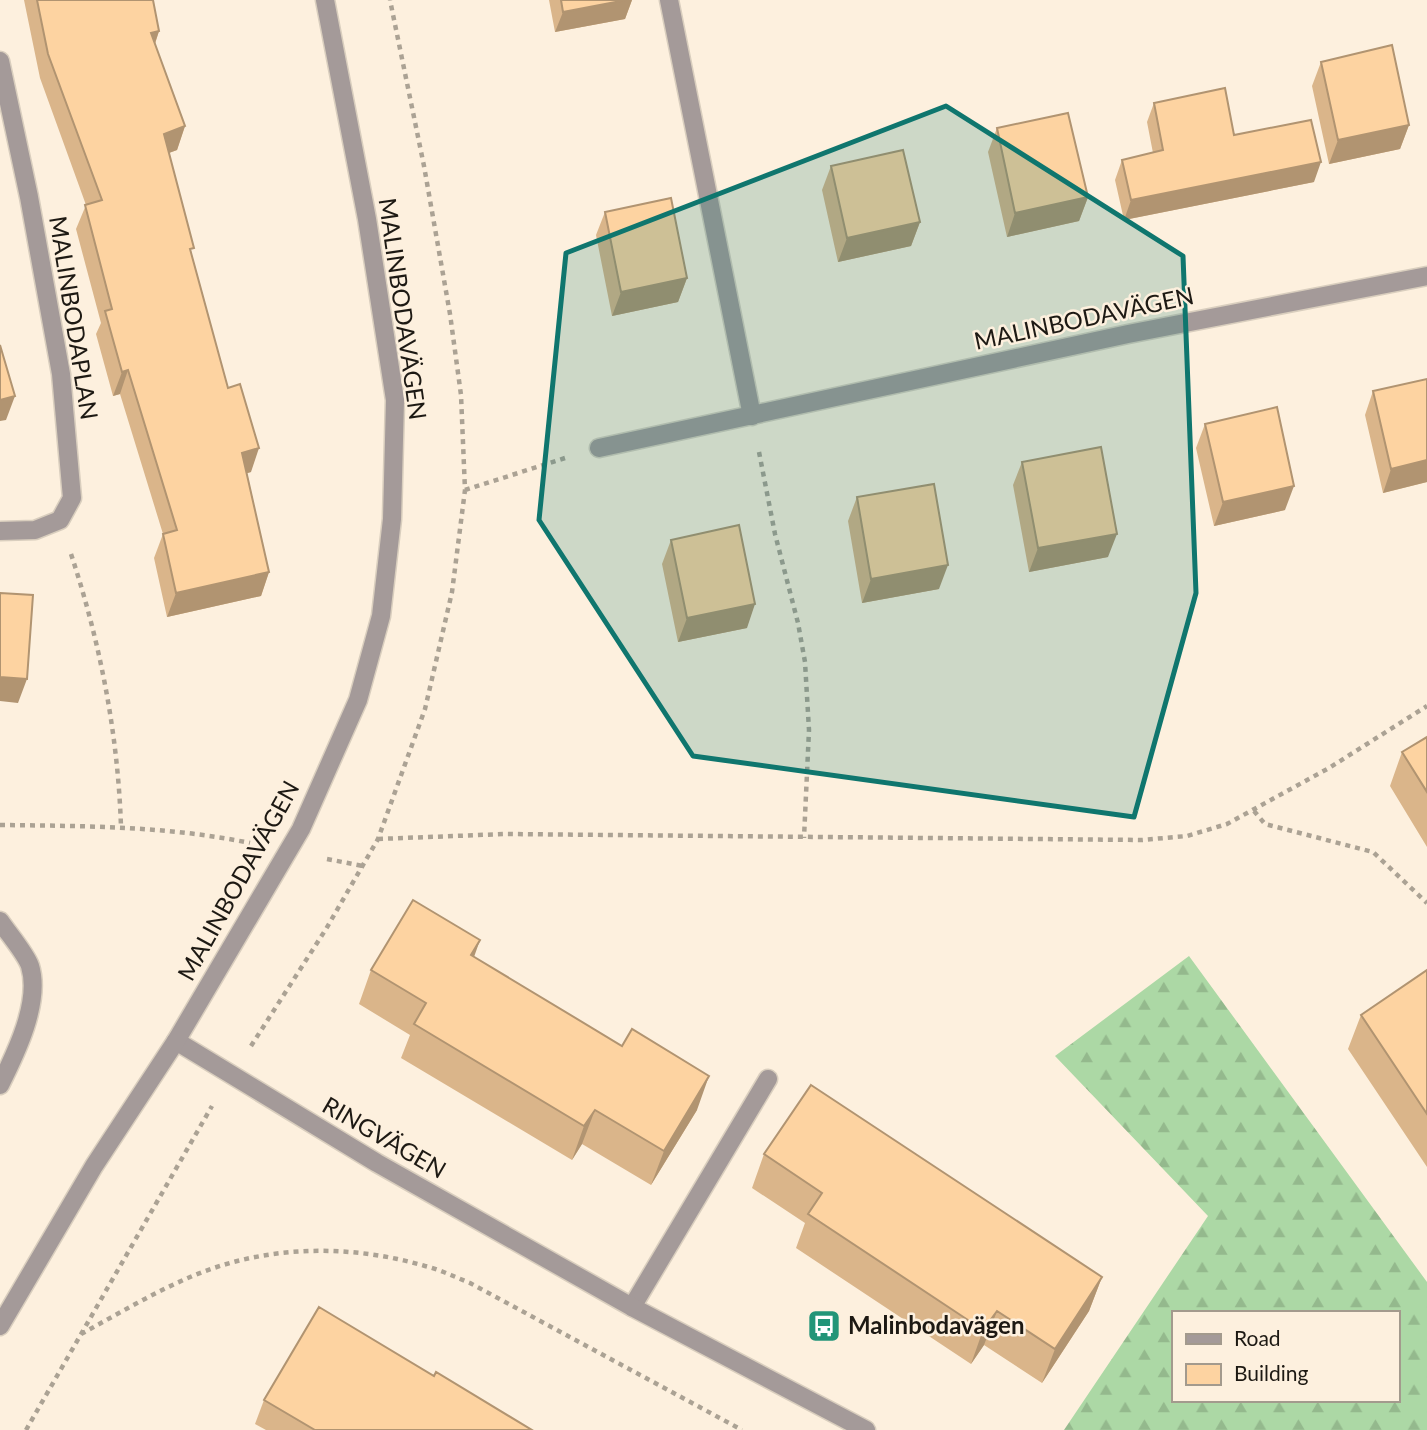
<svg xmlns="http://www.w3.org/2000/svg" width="1427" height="1430" font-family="Lato,sans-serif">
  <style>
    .forest { fill: url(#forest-firs); fill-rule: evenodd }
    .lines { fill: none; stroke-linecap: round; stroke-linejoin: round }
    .service-casing { stroke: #d9cebe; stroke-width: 21 }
    .minor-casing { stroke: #d9cebe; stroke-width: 21 }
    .tertiary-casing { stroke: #d9cebe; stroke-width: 21 }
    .path { stroke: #aba294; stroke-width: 4.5; stroke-dasharray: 5 5; stroke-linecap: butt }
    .service { stroke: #a49a99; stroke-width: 18 }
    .minor { stroke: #a49a99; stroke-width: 18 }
    .tertiary { stroke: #a49a99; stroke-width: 18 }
    .wall { fill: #dab58a }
    .shaded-wall { fill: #b19471 }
    .building { fill: #fdd3a1; stroke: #b19471; stroke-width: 2 }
    .marked { fill: #0f766e; fill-opacity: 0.2; stroke: #0f766e; stroke-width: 5; stroke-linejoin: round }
    .labels { text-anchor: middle; stroke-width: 5; stroke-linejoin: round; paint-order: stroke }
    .street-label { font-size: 24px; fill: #1d1913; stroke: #fdf0de }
    .poi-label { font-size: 24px; font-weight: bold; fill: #1d1913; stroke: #fdf0de; text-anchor: start }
  </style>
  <defs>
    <pattern id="forest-firs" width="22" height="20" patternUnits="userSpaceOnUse" patternTransform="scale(1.75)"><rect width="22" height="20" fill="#acd8a5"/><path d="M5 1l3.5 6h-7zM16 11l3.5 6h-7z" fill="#94b98d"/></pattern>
  </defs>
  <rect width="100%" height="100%" fill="#fdf0de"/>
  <path class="forest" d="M1189 956 1427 1282V1430H1064L1208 1216 1055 1056ZM1173 1313H1397V1400H1173Z"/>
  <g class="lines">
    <defs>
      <path id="service" d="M632 1307 768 1079"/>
      <path id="minor" d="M669 0 752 416
        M0 61 29 197 61 374 72 498 60 520 35 530 0 531
        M599 448 1128 334 1427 276
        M0 921C8 933 26 954 30 966 41 1002 16 1053 0 1085
        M176 1041 377 1163 632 1307 866 1430"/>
      <path id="tertiary" d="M0 1326 94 1166 176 1041 301 829 358 700 381 616 392 519 395 400 367 219 325 0"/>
    </defs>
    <use href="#service" class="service-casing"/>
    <use href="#minor" class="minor-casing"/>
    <use href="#tertiary" class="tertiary-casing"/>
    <path class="path" d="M759 452 775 534 798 623 805 662 809 730 804 838
      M465 490 565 458
      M71 554C100 642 118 734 121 827
      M1254 811 1265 824 1373 852 1427 903
      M0 825C84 826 168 826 250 843
      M378 839 505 834 1142 840 1187 836 1227 824 1329 768 1427 706
      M327 859 363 866
      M251 1046 326 929 378 839 425 709 452 592 465 490 461 395 450 314 424 166 390 0
      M81 1334C118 1314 156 1291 195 1275 268 1245 350 1244 425 1266 441 1270 455 1277 470 1283L742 1430
      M26 1430 212 1106"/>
    <use href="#service" class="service"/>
    <use href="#minor" class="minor"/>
    <use href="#tertiary" class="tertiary"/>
  </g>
  <path class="wall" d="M24 0H153L159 31 155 44 185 126 177 150 169 153 192 255 251 472 247 473 269 572 261 596 167 617 154 558 163 534 120 394 113 396 96 334 101 323 76 229 86 205 40 78Z
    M549 0H632L625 19 555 32Z
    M1321 62 1409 125 1400 149 1329 164 1312 86Z
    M1154 103 1234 135 1314 182 1124 220 1115 180 1122 160 1153 153 1147 122Z
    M997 128 1088 197 1079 221 1007 237 988 152Z
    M831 166 920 222 911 246 838 262 822 190Z
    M605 212 687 278 678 302 612 316 596 235Z
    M1427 379V482L1383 493 1365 415 1373 391Z
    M1205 424 1285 510 1214 526 1196 448Z
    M1022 462 1108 557 1029 572 1013 485Z
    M857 497 939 589 862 603 848 521Z
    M671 540 747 628 678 642 662 564Z
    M1427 737V847L1390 786 1402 752Z
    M474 957 697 1110 651 1185 582 1144 572 1160 401 1058 410 1035 359 1004 371 970Z
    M1427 970V1167L1348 1049 1361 1015Z
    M764 1154 1102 1277 1089 1311 1042 1383 984 1345 971 1364 796 1248 805 1223 752 1188Z
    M434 1376 532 1430H266L255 1424 264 1400Z"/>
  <path class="shaded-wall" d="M626 0H632L625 19 555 32 563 12Z
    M159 31 151 55V33Z
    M1409 125 1400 149 1329 164 1338 140Z
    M185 126 177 150 155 158 164 134Z
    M1321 162 1314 182 1124 220 1131 200Z
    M1088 197 1079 221 1007 237 1015 213Z
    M920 222 911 246 838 262 847 238Z
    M687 278 678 302 612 316 621 292Z
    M128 370 120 394 113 396 122 372Z
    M15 396 6 420 0 421V400Z
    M259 448 251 472 234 477 242 453Z
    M1427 460V482L1383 493 1391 469Z
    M1294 486 1285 510 1214 526 1223 502Z
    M1117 534 1108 557 1029 572 1038 548Z
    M948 565 939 589 862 603 871 579Z
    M269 572 261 596 167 617 176 593Z
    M755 604 747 628 678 642 687 618Z
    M0 677 27 679 18 703 0 701Z
    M480 940 468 974 471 955Z
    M709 1076 697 1110 651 1185 664 1151Z
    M595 1110 582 1144 572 1160 584 1126Z
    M1102 1277 1089 1311 1042 1383 1055 1349Z
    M997 1311 984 1345 971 1364 983 1330Z"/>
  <path class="building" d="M37 0H153L159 31 151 33 185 126 164 134 194 248 190 249 228 388 240 384 259 448 242 453 269 572 176 593 163 534 177 530 128 370 122 372 105 311 112 309 85 205 102 200 48 54Z
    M561 0H626L563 12Z
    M1392 45 1409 125 1338 140 1321 62Z
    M1225 88 1234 135 1311 120 1321 162 1131 200 1122 160 1163 150 1154 103Z
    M1068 113 1088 197 1015 213 997 128Z
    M903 150 920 222 847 238 831 166Z
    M671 198 687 278 621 292 605 212Z
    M0 345 15 396 0 400Z
    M1427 379V460L1391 469 1373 391Z
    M1277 407 1294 486 1223 502 1205 424Z
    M1101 447 1117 534 1038 548 1022 462Z
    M934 484 948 565 871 579 857 497Z
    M739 525 755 604 687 618 671 540Z
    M0 593 33 595 27 679 0 677Z
    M1427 737V792L1402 752Z
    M413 900 480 940 471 955 622 1046 632 1029 709 1076 664 1151 595 1110 584 1126 414 1024 426 1003 371 970Z
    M1427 970V1114L1361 1015Z
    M811 1085 1102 1277 1055 1349 997 1311 983 1330 808 1214 822 1193 764 1154Z
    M319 1307 434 1376 436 1372 532 1430H315L264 1400Z"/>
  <path class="marked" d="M946 106 1183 256 1196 593 1134 817 693 756 539 520 566 253Z"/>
  <defs>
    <symbol id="bus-square" viewBox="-11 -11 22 22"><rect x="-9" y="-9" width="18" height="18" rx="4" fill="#229578" stroke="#fdf0de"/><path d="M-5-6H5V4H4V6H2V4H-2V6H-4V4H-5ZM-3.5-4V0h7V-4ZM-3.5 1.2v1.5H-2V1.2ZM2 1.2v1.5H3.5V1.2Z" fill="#fff"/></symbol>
  </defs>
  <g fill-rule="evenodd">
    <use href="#bus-square" x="805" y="1307" width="38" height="38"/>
  </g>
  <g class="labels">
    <g class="street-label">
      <text transform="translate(402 309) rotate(82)" y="8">MALINBODAVÄGEN</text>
      <text transform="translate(73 318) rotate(81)" y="8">MALINBODAPLAN</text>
      <text transform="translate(1084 319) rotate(-12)" y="8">MALINBODAVÄGEN</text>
      <text transform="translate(239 881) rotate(-61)" y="8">MALINBODAVÄGEN</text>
      <text transform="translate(384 1138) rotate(30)" y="8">RINGVÄGEN</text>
    </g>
    <g class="poi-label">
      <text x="848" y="1334">Malinbodavägen</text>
    </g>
  </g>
  <rect x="1172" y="1311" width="228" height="91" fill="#fdf0de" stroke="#a39a8d" stroke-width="2"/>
  <rect x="1186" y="1334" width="35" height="10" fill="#a49a99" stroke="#a39a8d" stroke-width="2"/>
  <text x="1234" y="1346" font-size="21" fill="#1d1913">Road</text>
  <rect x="1186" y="1364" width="35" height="21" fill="#fdd3a1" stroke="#a39a8d" stroke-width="2"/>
  <text x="1234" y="1381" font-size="21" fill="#1d1913">Building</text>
</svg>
